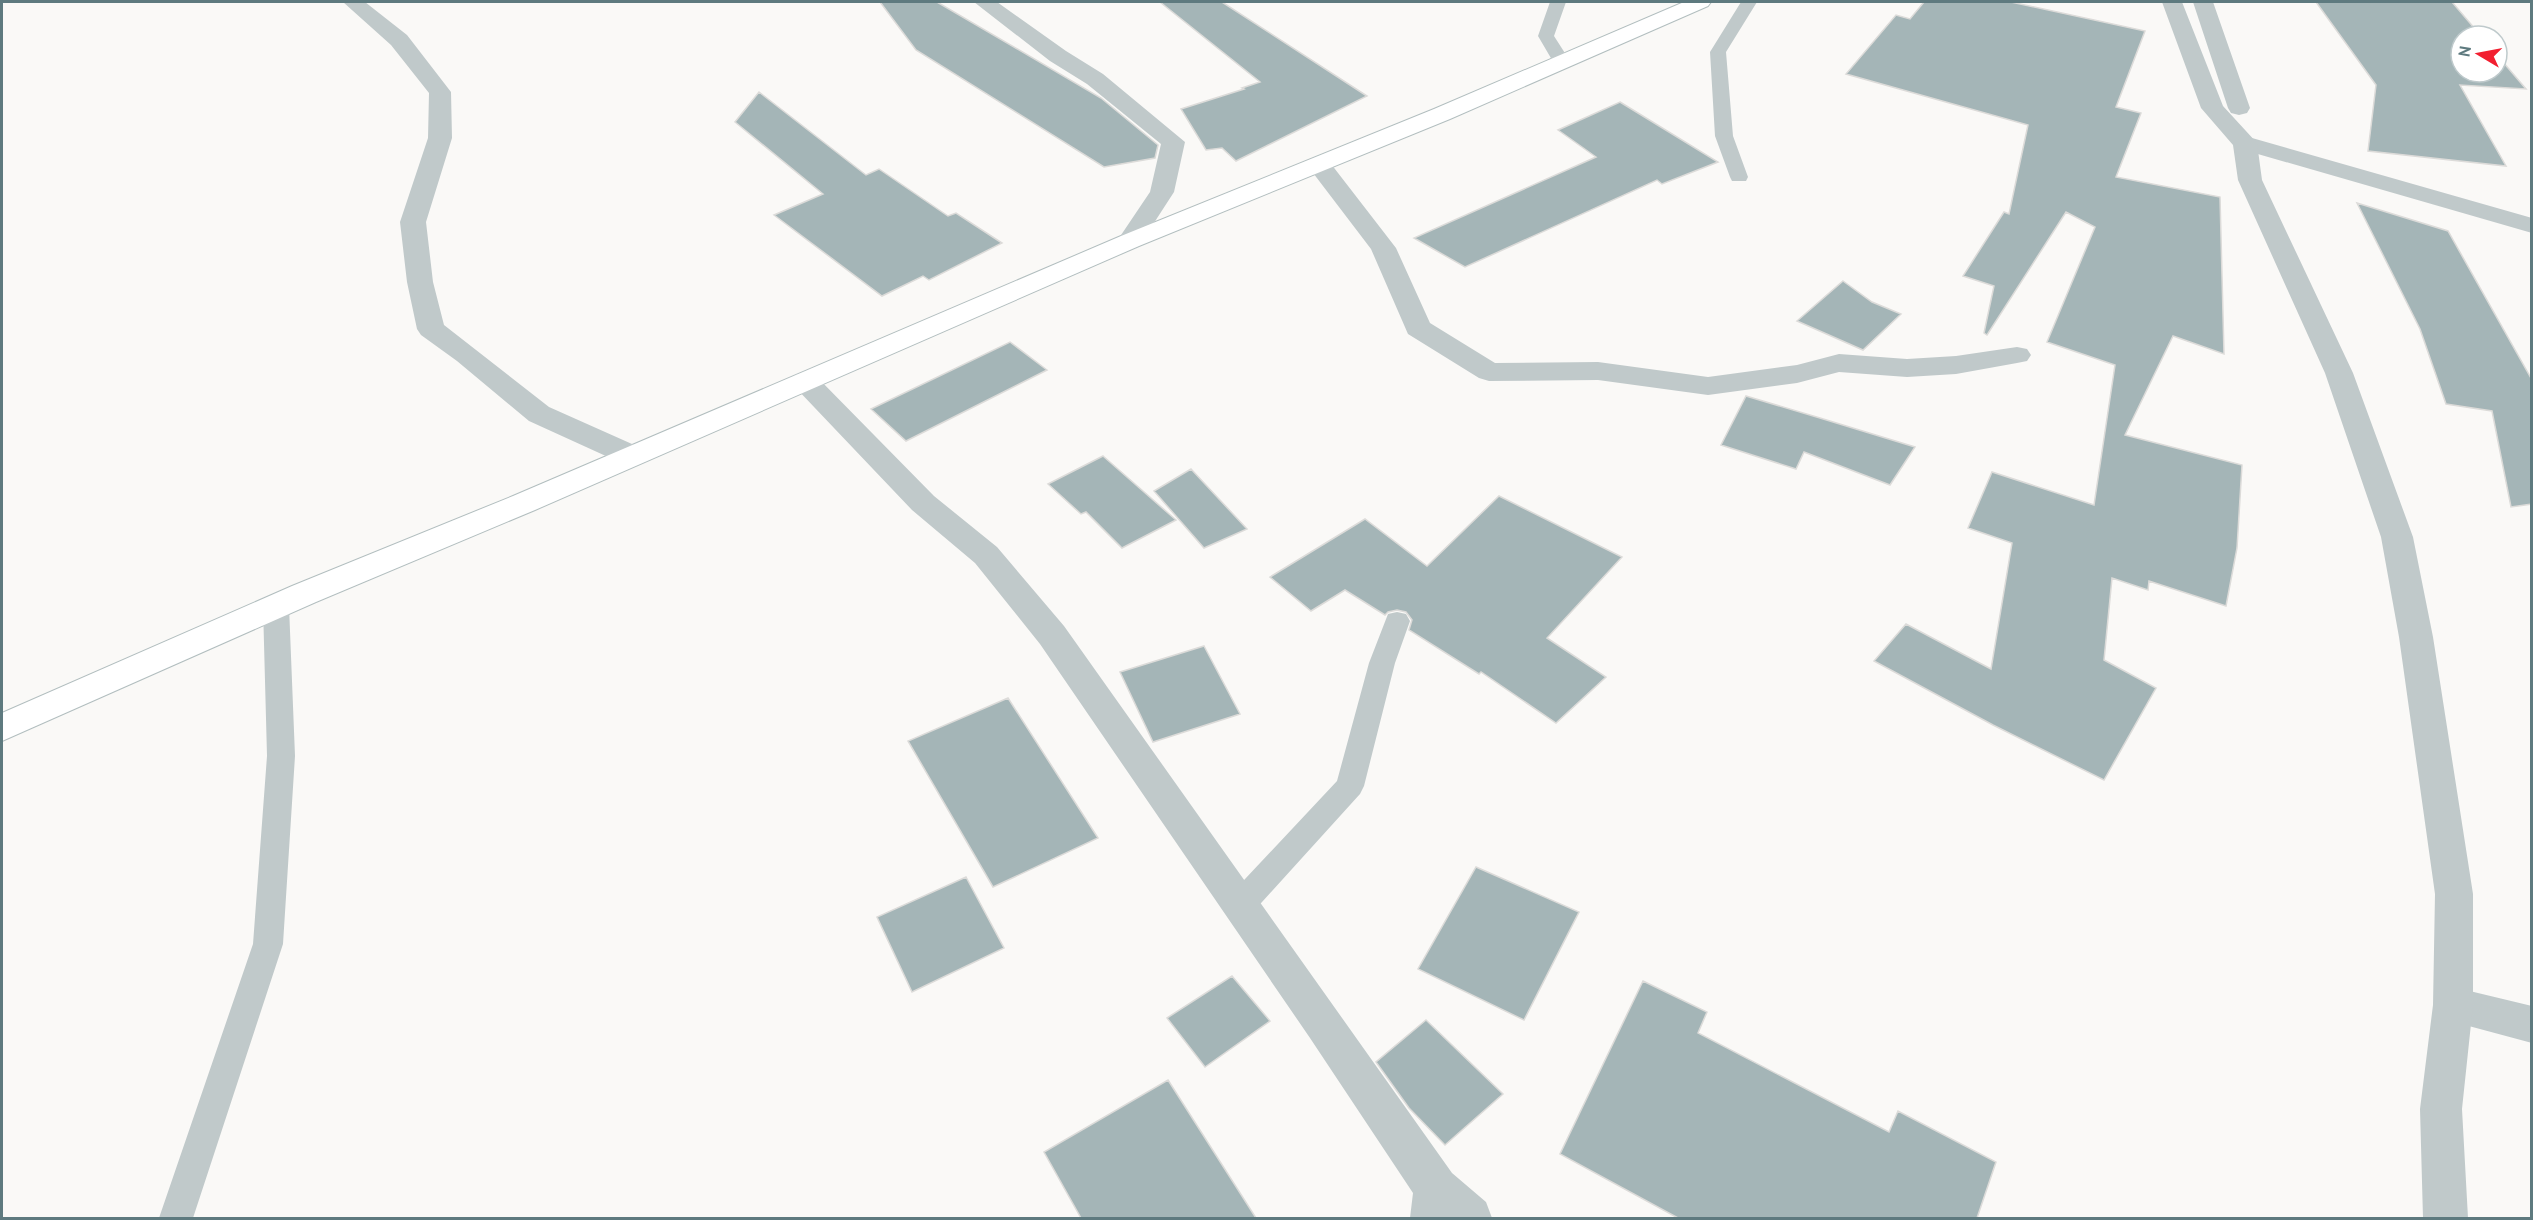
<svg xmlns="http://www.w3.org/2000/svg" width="2533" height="1220" font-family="'PT Sans',sans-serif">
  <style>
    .building { fill: #a4b5b7; stroke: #dcdbd9; stroke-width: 1.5 }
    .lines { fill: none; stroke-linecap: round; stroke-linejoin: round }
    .secondary-casing { stroke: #b2bebf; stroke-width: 2 }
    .service { fill: #c0c9ca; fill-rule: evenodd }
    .minor { fill: #c0c9ca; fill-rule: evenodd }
    .tertiary { fill: #c0c9ca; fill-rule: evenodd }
    .secondary { fill: #fff; fill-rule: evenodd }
  </style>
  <rect width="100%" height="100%" fill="#faf9f7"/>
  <path class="building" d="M880 2H937L1101 98 1158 145 1155 158 1104 167 916 50Z
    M1160 2H1222L1367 96 1236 161 1222 148 1206 150 1181 109 1244 89 1242 88 1260 82Z
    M1924 2H2011L2145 31 2116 107 2141 113 2116 177 2220 197 2224 354 2173 336 2125 435 2242 465 2237 548 2226 606 2149 581 2148 590 2112 578 2104 660 2156 688 2104 780 1993 725 1874 661 1906 624 1991 669 2012 543 1968 528 1992 472 2094 505 2115 365 2047 342 2095 227 2066 212 1987 335 1984 333 1994 286 1963 276 2004 212 2009 214 2028 125 1846 74 1896 15 1910 19Z
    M2316 2H2452L2481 36H2461V72H2497V55L2526 89 2460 85 2506 166 2368 151 2376 85Z
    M759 92 866 175 879 169 948 216 956 213 1002 243 929 280 923 276 882 296 774 215 823 194 735 122Z
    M1620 102 1718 162 1662 184 1657 180 1465 267 1414 238 1596 157 1558 130Z
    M2357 203 2448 231 2532 380V504L2511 507 2492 411 2446 404 2420 329Z
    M1843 281 1872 302 1901 314 1863 350 1797 321Z
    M1010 342 1047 370 906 441 871 409Z
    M1746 396 1820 418 1915 447 1890 485 1804 452 1796 469 1721 445Z
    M1103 456 1176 520 1122 548 1086 512 1081 514 1048 484Z
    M1191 469 1247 529 1204 548 1154 491Z
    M1499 496 1622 557 1547 638 1606 677 1556 723 1481 672 1479 674 1409 630 1412 620 1406 612 1397 610 1388 612 1385 615 1345 590 1311 611 1270 577 1365 519 1427 566Z
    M1204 646 1240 714 1153 742 1120 672Z
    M1008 698 1098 838 993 887 908 741Z
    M1476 867 1579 912 1524 1020 1418 969Z
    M966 877 1004 948 912 992 877 917Z
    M1232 976 1270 1021 1205 1067 1167 1018Z
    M1643 981 1707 1012 1698 1033 1889 1132 1898 1111 1996 1162 1977 1218H1678L1560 1154Z
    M1426 1020 1503 1094 1445 1145 1409 1108 1376 1062Z
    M1168 1080 1256 1218H1081L1044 1152Z"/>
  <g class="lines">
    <defs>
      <path id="secondary" d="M1684 2H1711L1708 6 1450 119 1139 246 535 510 316 602 2 741V713L292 586 513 496 1121 236 1434 109Z"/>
    </defs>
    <use href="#secondary" class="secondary-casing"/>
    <path class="service" d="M1550 2H1566L1554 36 1570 61 1567 65H1555L1538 36Z
      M1741 2H1757L1726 52 1733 136 1748 177 1746 181H1732L1730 177 1715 136 1710 52Z
      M276 597 285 600 289 606 295 756 283 944 193 1218H159L253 944 267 756 263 606 267 600Z
      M1397 612 1406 614 1410 621 1395 663 1364 786 1360 794 1252 913 1241 917 1230 913 1226 904 1230 895 1337 781 1369 663 1388 614Z"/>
    <path class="minor" d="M343 2H365L407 35 451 92 452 138 426 222 433 282 444 325 549 407 641 448 645 455 641 462 630 465 619 462 529 421 457 361 421 335 417 329 407 282 400 222 428 138 429 93 391 45Z
      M974 2H997L1066 51 1103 74 1185 142 1174 192 1139 246 1130 249 1121 246 1117 241 1150 192 1161 144 1087 84 1050 61Z
      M2193 2H2213L2250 108 2247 113 2239 115 2231 113 2228 108Z
      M2245 136 2532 218V233L2237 148 2233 143 2237 138Z
      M1319 158 1328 160 1396 248 1430 323 1495 363 1598 362 1708 377 1797 365 1839 354 1907 359 1956 356 2017 347 2027 349 2031 355 2027 361 2017 363 1956 374 1907 377 1839 372 1797 383 1708 395 1598 380 1489 381 1479 378 1408 334 1371 249 1307 165 1310 160Z
      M805 372 815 375 934 496 997 547 1064 626 1452 1173 1486 1202 1492 1218H1410L1413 1193 1310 1038 1040 644 975 563 912 510 795 387 791 381 795 375Z
      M2453 987 2532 1006V1043L2439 1018 2433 1005 2439 992Z"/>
    <path class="tertiary" d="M2162 2H2182L2223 106 2257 143 2262 180 2353 373 2413 537 2433 637 2473 894V1005L2462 1109 2468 1218H2423L2420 1109 2433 1005 2435 894 2399 637 2381 537 2325 373 2238 180 2233 145 2201 108Z"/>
    <use href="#secondary" class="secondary"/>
  </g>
  <rect width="2533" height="1220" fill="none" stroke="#5e7a7f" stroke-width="6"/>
  <g transform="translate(2479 54) rotate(280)"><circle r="28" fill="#ffffff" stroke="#bfcacc" stroke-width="1.5"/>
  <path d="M0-4.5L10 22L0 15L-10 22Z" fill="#f21f30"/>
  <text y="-9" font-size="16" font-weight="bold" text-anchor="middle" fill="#5e7a7f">N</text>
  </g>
</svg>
